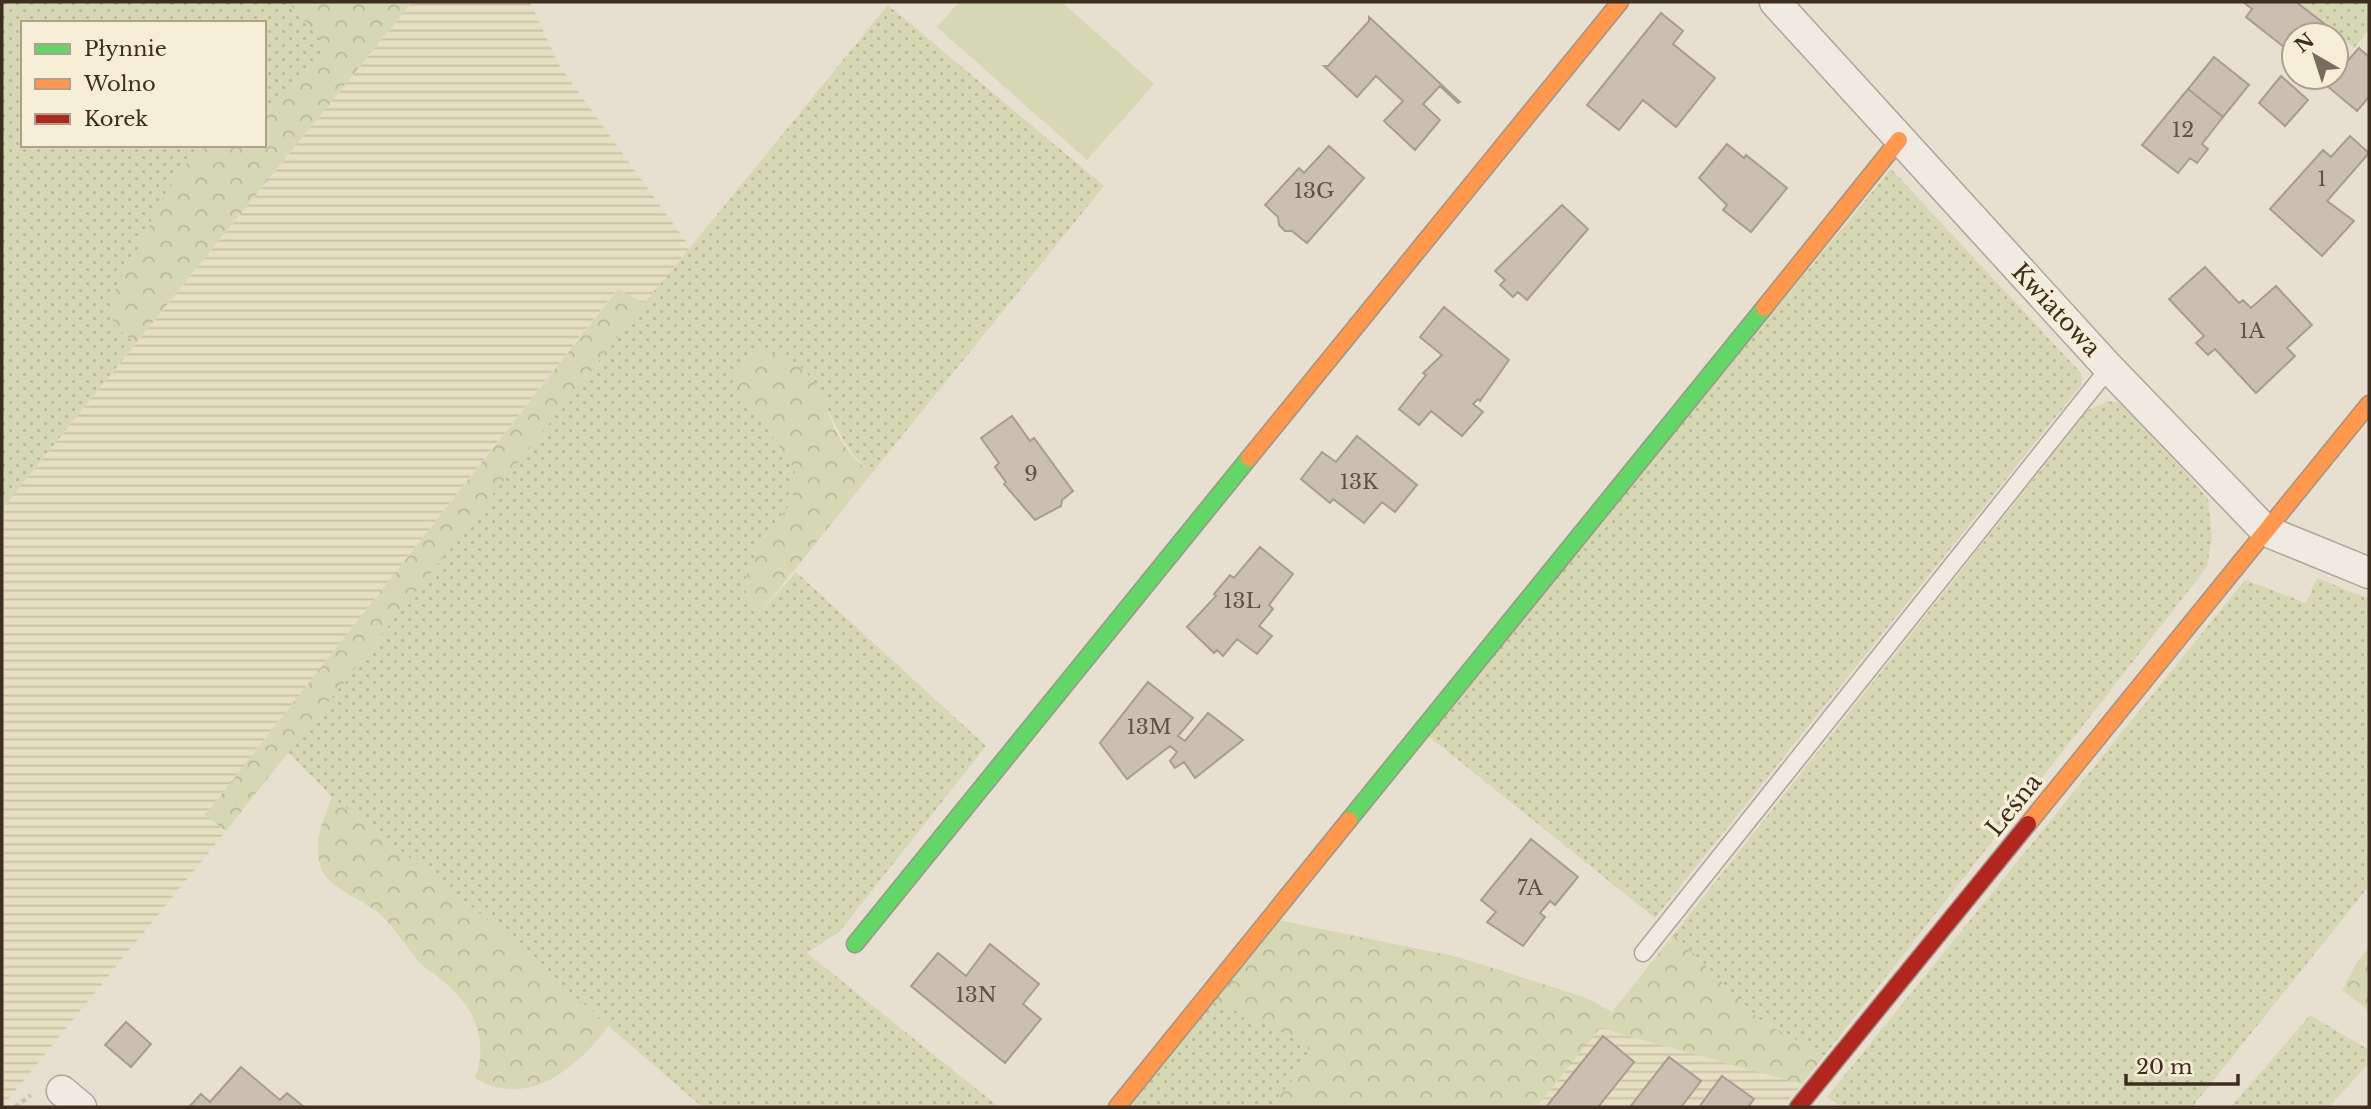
<svg xmlns="http://www.w3.org/2000/svg" width="2371" height="1109" font-family="'Libre Baskerville',serif">
  <style>
    .farmland { fill: url(#farmland-rules) }
    .grass { fill: url(#grass-dots) }
    .forest { fill: url(#forest-crowns) }
    .garden { fill: #d6d7b3 }
    .building { fill: #cbbfb2; stroke: #a89c90; stroke-width: 2 }
    .lines { fill: none; stroke-linecap: round; stroke-linejoin: round }
    .lane-casing { stroke: #ada599; stroke-width: 19 }
    .street-casing { stroke: #ada599; stroke-width: 33 }
    .fast-casing { stroke: #9c958a; stroke-width: 19 }
    .slow-casing { stroke: #9c958a; stroke-width: 19 }
    .jam-casing { stroke: #9c958a; stroke-width: 19 }
    .path { stroke: #c8c2b9; stroke-width: 4.5; stroke-dasharray: 5 3.5; stroke-linecap: butt }
    .lane { stroke: #efebe3; stroke-width: 16 }
    .street { stroke: #efebe3; stroke-width: 30 }
    .fast { stroke: #63d668; stroke-width: 16 }
    .slow { stroke: #ff974d; stroke-width: 16 }
    .jam { stroke: #b3261e; stroke-width: 16 }
    .labels { text-anchor: middle; stroke-width: 7; stroke-linejoin: round; paint-order: stroke }
    .number-label { font-size: 21px; fill: #605244 }
    .street-label { font-size: 24px; fill: #3d2e20; stroke: #f7eed8 }
  </style>
  <defs>
    <pattern id="farmland-rules" width="6" height="5" patternUnits="userSpaceOnUse" patternTransform="scale(1.75)"><rect width="6" height="5" fill="#e6dfc2"/><path d="M0 2.5h6" fill="none" stroke="#c6c0a6"/></pattern>
    <pattern id="grass-dots" width="8" height="8" patternUnits="userSpaceOnUse" patternTransform="scale(1.75)"><rect width="8" height="8" fill="#d6d7b3"/><path d="M2 2h.1M6 6h.1" fill="none" stroke="#b9b99a" stroke-width="1.8" stroke-linecap="round"/></pattern>
    <pattern id="forest-crowns" width="20" height="18" patternUnits="userSpaceOnUse" patternTransform="scale(1.75)"><rect width="20" height="18" fill="#d6d7b3"/><path d="M2 6a3 3 0 1 1 6 0M12 15a3 3 0 1 1 6 0" fill="none" stroke="#b9b99a"/></pattern>
  </defs>
  <rect width="100%" height="100%" fill="#e7e0d1"/>
  <path class="farmland" d="M412 2H530L559 65 690 247 644 304 617 289 206 814 226 831 2 1107V509Z
    M1600 1028 1802 1084 1783 1107H1536Z"/>
  <path class="grass" d="M2 2H288L325 45 317 61 264 119V23H23V145H207L157 205 147 233 117 285 116 328 136 343 2 509Z
    M2296 2H2369V29L2354 48Z
    M888 5 1104 186 872 473C831 440 833 399 795 362L771 432 795 470 792 502 760 542 759 614 796 572 986 746 840 931 807 953 999 1107H702L473 908 332 797 287 751 644 304Z
    M1891 169 2081 373 2082 384 1655 918 1427 735Z
    M2108 401 2127 404 2208 499 2212 537 2207 567 1824 1056 1759 1019 1674 934 2088 410Z
    M2317 578 2369 599V886L2192 1107H1842L1827 1097 2245 580 2306 603Z
    M1213 1000 1308 1044V1062L1270 1107H1126Z
    M2310 1015 2369 1050V1063L2329 1107H2231Z"/>
  <path class="forest" d="M288 2H412L136 343 116 328 108 310 117 285 147 233 157 205 187 163 203 147 264 145V119L317 61 325 45Z
    M618 289 644 304 226 831 205 815Z
    M759 351C770 354 786 357 795 363 823 381 826 416 842 442 850 455 860 464 872 473L758 615 743 586 760 542 792 502 795 470 730 375Z
    M332 797 473 908 609 1026C575 1070 528 1109 475 1078 490 1038 473 1006 442 980 434 973 423 968 417 960 402 942 395 926 376 911 363 901 331 887 324 874 310 849 323 820 332 797Z
    M1278 920 1458 957 1587 998 1612 1012 1674 934 1759 1019 1824 1056 1802 1084 1600 1028 1536 1107H1270L1308 1062V1045L1213 1000Z
    M2369 948V1011L2342 990 2357 962Z"/>
  <path class="garden" d="M959 2H1062L1154 84 1087 160 937 27Z"/>
  <path class="building" d="M2243 2H2296L2335 32 2294 35V55L2246 17 2252 9Z
    M1661 13 1683 31 1673 44 1715 78 1676 127 1643 100 1619 130 1587 105Z
    M1369 17 1460 102 1458 103 1440 86 1423 104 1440 120 1415 150 1384 121 1403 101 1376 76 1357 97 1324 66H1328L1369 21Z
    M2359 48 2369 57V97L2357 111 2326 85Z
    M2214 57 2249 85 2223 117 2188 89Z
    M2281 76 2308 100 2285 126 2259 103Z
    M2188 89 2223 117 2202 144 2208 149 2197 163 2190 158 2178 173 2142 145Z
    M2350 136 2369 153 2327 201 2354 221 2322 256 2270 209 2323 150 2331 157Z
    M1727 144 1744 158 1746 155 1787 188 1751 232 1723 210 1727 205 1699 178Z
    M1329 146 1364 178 1307 243 1292 231H1285L1279 225 1278 217 1265 205 1299 168 1304 173Z
    M1562 205 1588 229 1527 300 1518 292 1513 297 1500 285 1505 280 1495 271Z
    M2205 267 2239 303 2243 300 2251 308 2276 286 2312 325 2287 348 2295 356 2256 393 2215 349 2208 355 2196 343 2204 336 2169 299Z
    M1444 307 1509 360 1480 401 1478 399 1473 404 1483 412 1462 436 1431 411 1419 425 1399 409 1426 375 1423 373 1442 355 1420 337Z
    M1012 416 1030 441 1034 438 1073 491 1062 500 1061 506 1035 520 1004 484 1006 482 995 467 999 463 981 438Z
    M1357 436 1417 485 1395 512 1382 502 1364 523 1333 499 1330 503 1301 479 1322 452 1336 462Z
    M1260 547 1293 574 1269 605 1273 609 1259 626 1272 636 1257 654 1237 639 1223 656 1217 650 1214 653 1187 627 1216 596 1214 594 1230 575 1234 578Z
    M1148 682 1193 718 1178 736 1185 741 1208 713 1243 740 1195 778 1184 762 1175 768 1170 761 1177 752 1170 746 1127 779 1100 743Z
    M1531 839 1578 877 1555 905 1550 901 1540 913 1545 917 1523 946 1487 922 1496 912 1481 900Z
    M990 944 1039 984 1023 1004 1041 1019 1005 1063 911 986 938 953 966 976Z
    M126 1022 151 1044 131 1067 105 1045Z
    M1603 1036 1634 1062 1598 1107H1546Z
    M1669 1057 1701 1081 1681 1107H1630Z
    M241 1067 280 1100 287 1093 304 1107H189L201 1094 210 1102Z
    M1722 1076 1754 1099 1748 1107H1699Z"/>
  <g class="lines">
    <defs>
      <path id="lane" d="M1643 953 2109 368"/>
      <path id="street" d="M1775 2 2109 368 2266 531 2369 573
        M62 1091 81 1107"/>
      <path id="fast" d="M1349 820 1764 308
        M855 944 1249 458"/>
      <path id="slow" d="M1764 308 1899 140
        M1249 458 1620 2
        M2028 824 2369 404
        M1117 1107 1349 820"/>
      <path id="jam" d="M1798 1107 2028 824"/>
    </defs>
    <use href="#lane" class="lane-casing"/>
    <use href="#street" class="street-casing"/>
    <use href="#fast" class="fast-casing"/>
    <use href="#slow" class="slow-casing"/>
    <use href="#jam" class="jam-casing"/>
    <path class="path" d="M15 1107 31 1095"/>
    <use href="#lane" class="lane"/>
    <use href="#street" class="street"/>
    <use href="#fast" class="fast"/>
    <use href="#slow" class="slow"/>
    <use href="#jam" class="jam"/>
  </g>
  <g class="labels">
    <g class="number-label">
      <text x="2183" y="137">12</text>
      <text x="2322" y="186">1</text>
      <text x="1314" y="198">13G</text>
      <text x="2252" y="338">1A</text>
      <text x="1031" y="481">9</text>
      <text x="1359" y="489">13K</text>
      <text x="1242" y="608">13L</text>
      <text x="1149" y="734">13M</text>
      <text x="1530" y="895">7A</text>
      <text x="976" y="1002">13N</text>
    </g>
    <g class="street-label">
      <text transform="translate(2056 310) rotate(47)" y="8">Kwiatowa</text>
      <text transform="translate(2014 805) rotate(-51)" y="8">Leśna</text>
    </g>
  </g>
  <rect width="2371" height="1109" fill="none" stroke="#3d2e20" stroke-width="7"/>
  <rect x="21" y="21" width="245" height="126" fill="#f7eed8" stroke="#ada18e" stroke-width="2"/>
  <rect x="35" y="44" width="35" height="10" fill="#63d668" stroke="#ada18e" stroke-width="2"/>
  <text x="84" y="56" font-size="21" fill="#3d2e20">Płynnie</text>
  <rect x="35" y="79" width="35" height="10" fill="#ff974d" stroke="#ada18e" stroke-width="2"/>
  <text x="84" y="91" font-size="21" fill="#3d2e20">Wolno</text>
  <rect x="35" y="114" width="35" height="10" fill="#b3261e" stroke="#ada18e" stroke-width="2"/>
  <text x="84" y="126" font-size="21" fill="#3d2e20">Korek</text>
  <g transform="translate(2315 56) rotate(321)"><circle r="33" fill="#f7eed8" stroke="#ada18e" stroke-width="2"/>
  <path d="M0-5L12 26L0 18L-12 26Z" fill="#786c5e"/>
  <text y="-10" font-size="19" font-weight="bold" text-anchor="middle" fill="#3d2e20">N</text>
  </g>
  <path d="M2126 1074v10h112v-10" fill="none" stroke="#3d2e20" stroke-width="3.5"/>
  <text x="2136" y="1074" font-size="21" fill="#3d2e20" stroke="#f7eed8" stroke-width="5" paint-order="stroke">20 m</text>
</svg>
